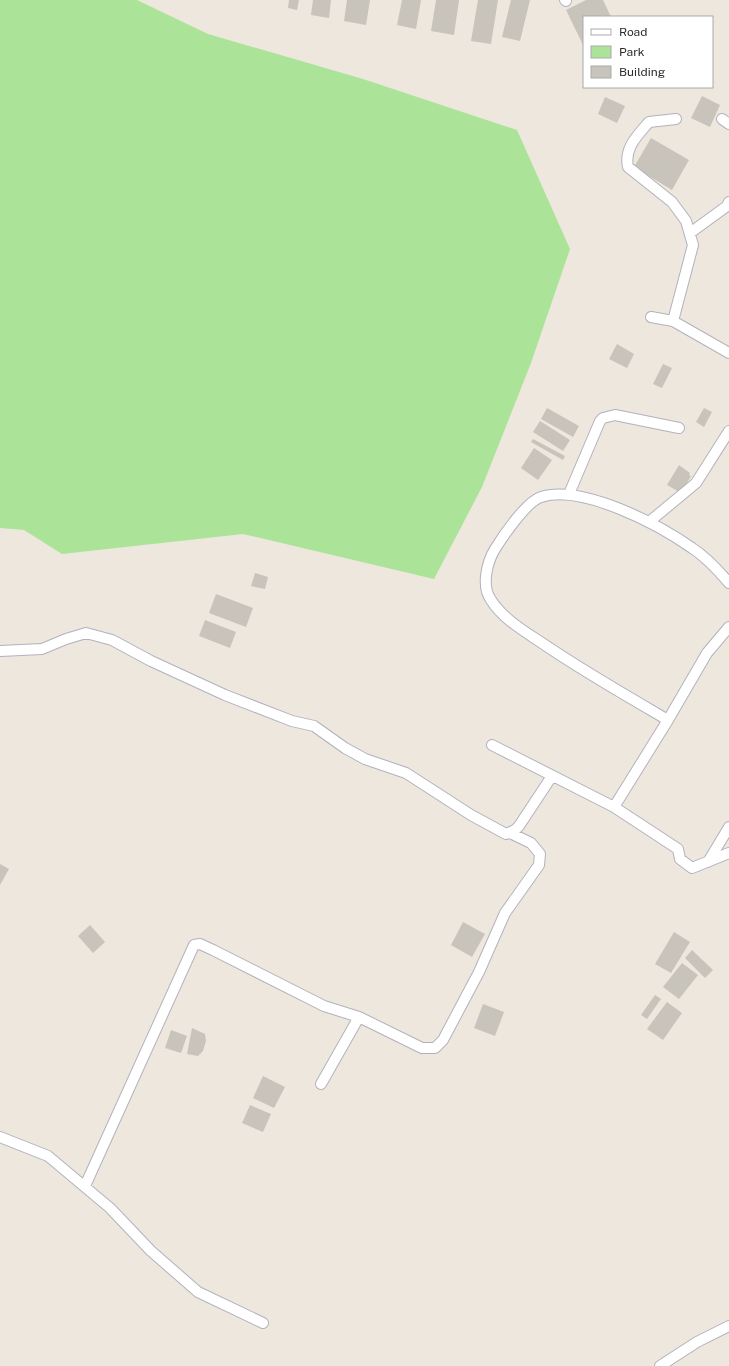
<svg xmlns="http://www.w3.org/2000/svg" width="729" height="1366" font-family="'Public Sans',sans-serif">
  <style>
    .green { fill: #abe498 }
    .building { fill: #c8c4bc }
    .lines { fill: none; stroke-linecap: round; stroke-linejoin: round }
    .minor-casing { stroke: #b1b2bf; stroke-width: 12 }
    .minor { stroke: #fff; stroke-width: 10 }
  </style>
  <rect width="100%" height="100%" fill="#ede7dd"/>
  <path class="green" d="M0 0H137L208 34 363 79 517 130 570 249 531 363 482 487 434 579 243 534 62 554 24 530 0 528Z"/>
  <path class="building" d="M289 0H299L297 10 288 8Z
    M313 0H331L329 18 311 15Z
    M347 0H370L366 25 344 21Z
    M402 0H421L416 29 397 25Z
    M436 0H459L454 35 431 31Z
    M478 0H498L491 44 471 41Z
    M511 0H530L520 41 502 37Z
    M586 0H603L611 17H584V47L566 10Z
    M702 96 720 105 710 127 691 118Z
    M605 97 625 106 617 123 598 114Z
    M651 138 689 160 672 190 634 167Z
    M617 344 634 354 627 368 609 359Z
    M663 364 672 368 662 388 653 384Z
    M547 408 579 426 573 437 541 419Z
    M704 408 712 412 704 427 696 422Z
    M540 421 570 440 563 451 533 432Z
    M533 439 565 456 563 460 531 442Z
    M534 448 552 460 538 480 521 468Z
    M679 465 690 473 689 475 691 476 681 493 667 485Z
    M255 573 268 577 265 589 251 586Z
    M216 594 253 608 246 627 209 613Z
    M205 620 236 632 230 648 199 636Z
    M0 864 9 869 0 885Z
    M463 922 485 934 472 957 451 945Z
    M90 925 105 942 93 953 78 936Z
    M674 932 690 942 671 973 655 964Z
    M692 950 713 970 705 978 685 958Z
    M682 963 698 975 679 999 663 987Z
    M655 995 661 999 647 1019 641 1015Z
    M667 1002 682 1013 663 1040 647 1029Z
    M483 1004 504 1012 495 1036 474 1028Z
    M192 1028 205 1034 206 1041 203 1051 198 1056 187 1054Z
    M171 1030 187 1036 181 1053 165 1048Z
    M263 1076 285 1087 274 1108 253 1098Z
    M250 1105 271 1114 263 1132 242 1123Z"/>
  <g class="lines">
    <defs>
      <path id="minor" d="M565 0 566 1
        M722 119 729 124
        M690 233 727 206 729 202
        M651 317 673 321 729 353
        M673 321 693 245 686 221 672 202 628 167C624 148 637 136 649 122L676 119
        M569 494 600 421 603 418 615 415 679 428
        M649 522 696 483 729 431
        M0 651 42 649 66 639 86 633 112 640 151 661 225 695 292 721 314 726 345 748 365 759 406 773 471 815 506 834 515 830 519 826 552 776
        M668 720C625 695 583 671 542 643 524 631 503 619 491 600 481 586 487 562 495 549 503 536 527 501 541 497 582 484 658 524 692 548 706 557 718 570 729 583
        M492 745 614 807 678 849 680 859 692 868 729 853
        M614 807 668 720 707 653 729 627
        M708 862 729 827
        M321 1084 359 1017
        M0 1137 48 1156 110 1208 151 1251 198 1292 263 1323
        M85 1186 194 945 200 944 213 950 324 1006 359 1017 422 1048H435L443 1040 479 972 505 913 539 865 540 854 531 843 510 833
        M660 1366 697 1342 729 1326"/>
    </defs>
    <use href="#minor" class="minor-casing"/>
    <use href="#minor" class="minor"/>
  </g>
  <rect x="583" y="16" width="130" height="72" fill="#ffffff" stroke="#aaaaaa"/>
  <rect x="591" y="29" width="20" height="6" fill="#ffffff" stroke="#aaaaaa"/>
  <text x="619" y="36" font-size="12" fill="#2b2b2b">Road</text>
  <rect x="591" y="46" width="20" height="12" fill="#abe498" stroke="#aaaaaa"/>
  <text x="619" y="56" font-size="12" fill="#2b2b2b">Park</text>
  <rect x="591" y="66" width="20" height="12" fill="#c8c4bc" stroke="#aaaaaa"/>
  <text x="619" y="76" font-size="12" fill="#2b2b2b">Building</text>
</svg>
